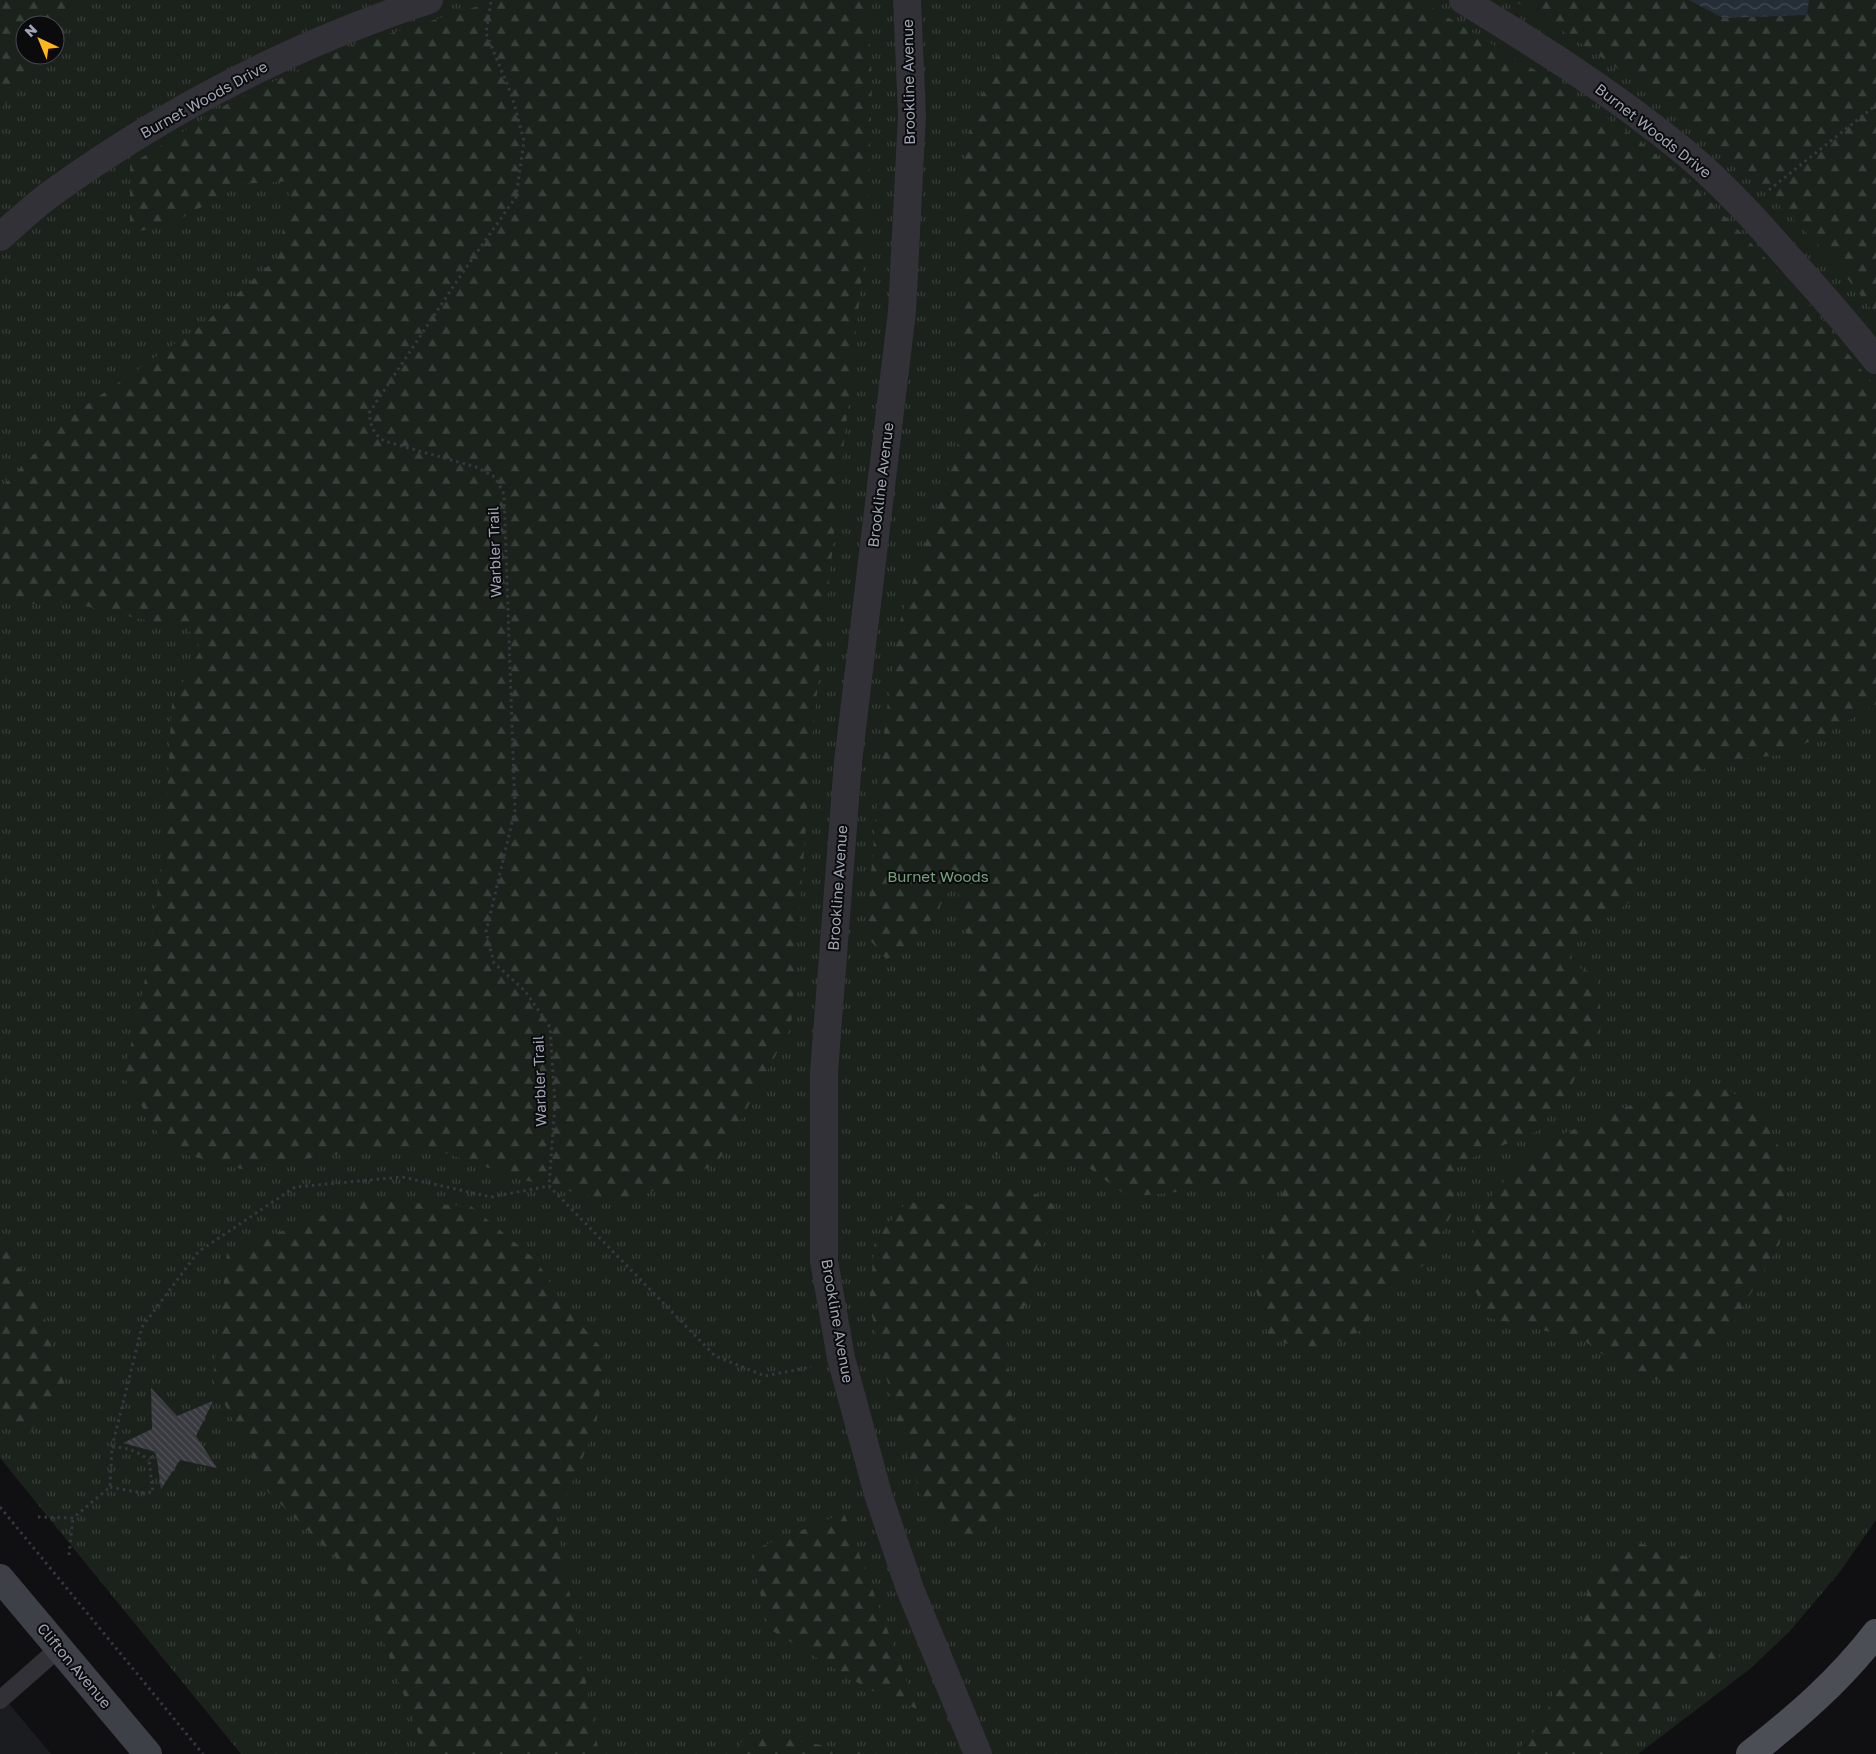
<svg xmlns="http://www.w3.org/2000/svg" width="1876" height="1754" font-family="'Golos Text',sans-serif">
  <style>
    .built { fill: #1b1c1f }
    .grass { fill: url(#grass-tufts); fill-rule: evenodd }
    .forest { fill: url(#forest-firs); fill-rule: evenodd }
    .water { fill: url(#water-waves) }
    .building { fill: url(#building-back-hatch) }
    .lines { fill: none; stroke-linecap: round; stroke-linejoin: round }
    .path { stroke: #36383e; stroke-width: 3; stroke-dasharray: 2.5 4; stroke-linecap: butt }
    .service { stroke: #313137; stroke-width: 18 }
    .minor { stroke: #313137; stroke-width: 28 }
    .secondary { stroke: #3e4047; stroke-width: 28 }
    .primary { stroke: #4c4e56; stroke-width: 28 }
    .labels { text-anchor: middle; stroke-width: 4; stroke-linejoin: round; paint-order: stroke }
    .street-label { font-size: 15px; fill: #9fa5b4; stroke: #0b0b0d }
    .park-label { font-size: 15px; fill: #74a178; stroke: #0b0b0d }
  </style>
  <defs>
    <pattern id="grass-tufts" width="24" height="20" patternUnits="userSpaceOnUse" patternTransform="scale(1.25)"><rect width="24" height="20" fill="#1a221b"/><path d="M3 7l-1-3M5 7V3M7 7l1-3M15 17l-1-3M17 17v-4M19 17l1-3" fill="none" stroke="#383f3a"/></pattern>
    <pattern id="forest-firs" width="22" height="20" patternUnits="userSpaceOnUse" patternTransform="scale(1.25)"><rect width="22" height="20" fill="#1a221b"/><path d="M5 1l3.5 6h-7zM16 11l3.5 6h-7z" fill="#383f3a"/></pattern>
    <pattern id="water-waves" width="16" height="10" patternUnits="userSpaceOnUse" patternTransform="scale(1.25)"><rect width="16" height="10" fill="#252e36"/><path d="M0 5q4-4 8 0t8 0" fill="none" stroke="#414951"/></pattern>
    <pattern id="building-back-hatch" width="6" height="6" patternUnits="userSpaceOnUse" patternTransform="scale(1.25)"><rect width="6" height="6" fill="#393a40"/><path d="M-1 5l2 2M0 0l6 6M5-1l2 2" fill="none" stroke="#525459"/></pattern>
  </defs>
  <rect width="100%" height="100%" fill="#101012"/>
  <path class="built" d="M0 1693 16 1712 51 1754H0Z"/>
  <path class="grass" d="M0 0H1876V1520L1839 1573 1789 1632 1750 1669 1638 1754H241L0 1458ZM25 25H55V55H25Z"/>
  <path class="forest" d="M0 0H74L60 50 0 109ZM25 25H55V55H25Z
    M498 0H867L872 79 868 221 813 730 791 1027 717 1164 622 1204 524 1180 422 1145 330 1155 241 1169 168 1150 124 1077 147 970 165 836 172 702 201 649 187 628 140 619 68 602 16 605 0 596V489L72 415 206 322 278 257 291 181 241 184 177 221 130 234V165L232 101 350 46Z
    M1009 0H1419L1576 95 1643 144 1699 190 1750 242 1817 314 1876 389V704L1828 733 1780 755 1733 760 1675 778 1643 837 1630 902 1600 921 1571 942 1572 965 1596 974 1602 1025 1570 1088 1536 1132 1456 1164 1453 1212 1424 1265 1386 1289 1365 1328 1315 1354 1269 1337 1256 1290 1275 1210 1285 1188 1226 1187 1128 1197 1077 1159 1011 1161 988 1150 977 1117 983 1080 976 971 955 882 911 951 886 959 866 935 880 765 897 630 960 437 961 172 974 112 994 69 1006 27Z
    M1513 0H1689L1724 18 1807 15 1809 0H1876V315L1832 259 1760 185 1659 97 1557 27Z
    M1689 1085 1729 1090 1766 1117 1787 1167 1780 1243 1736 1319 1696 1364 1659 1380 1625 1371 1582 1339 1489 1318 1469 1278 1475 1216 1532 1148 1615 1111Z
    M1019 1184 1056 1206 1022 1314 1006 1345 1013 1417 1022 1479 1005 1522 981 1540 971 1541 956 1535 921 1496 897 1422 869 1303 875 1239 907 1202 973 1206Z
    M361 1200 471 1206 537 1261 562 1303 604 1351 596 1427 556 1519 599 1754H426L361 1582 268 1492 213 1380 227 1253Z
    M0 1241 37 1292 64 1384 26 1439 0 1416Z
    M844 1513 917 1709 868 1689 766 1627 753 1550Z
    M1628 1540 1690 1558 1721 1662 1618 1754H1515L1543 1721 1580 1629 1590 1575Z
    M750 1733 875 1754H730Z"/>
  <path class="water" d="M1689 0H1809L1807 15 1723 18Z"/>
  <path class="building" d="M151 1388 177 1416 213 1401 196 1436 217 1468 180 1460 161 1489 156 1452 123 1443 152 1429Z"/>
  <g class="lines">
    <path class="path" d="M491 2 486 33 512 96 524 141 516 197 463 272 369 413C371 427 373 433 384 441L476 467 495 477 504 494 515 810 486 932 494 963 525 991 550 1027 555 1104 549 1186
      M1769 190 1876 105
      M112 1447 142 1327 198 1252 295 1187 402 1177 491 1197 549 1186 715 1356 765 1376 811 1367
      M110 1487 143 1493 153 1492 149 1460 156 1452
      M0 1507 203 1754
      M38 1517 73 1518 110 1487 112 1447C126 1447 137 1451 149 1460
      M69 1555 73 1518"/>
    <path class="service" d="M0 1700 58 1649"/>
    <path class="minor" d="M907 0 912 115 902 311 848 762 824 1072V1261L841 1358 878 1494 910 1589 978 1754
      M1463 0C1540 47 1617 96 1687 154 1726 187 1761 226 1795 265 1823 296 1850 327 1876 360
      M0 237C17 222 34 206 52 193 167 110 294 44 429 0"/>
    <path class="secondary" d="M0 1578 148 1754"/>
    <path class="primary" d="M1750 1754C1796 1718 1840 1680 1876 1633"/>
  </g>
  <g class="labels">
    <g class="street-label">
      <text transform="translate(909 82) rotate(-91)" y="5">Brookline Avenue</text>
      <text transform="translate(204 100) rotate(-29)" y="5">Burnet Woods Drive</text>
      <text transform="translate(1653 131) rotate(38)" y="5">Burnet Woods Drive</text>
      <text transform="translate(881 485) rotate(-83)" y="5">Brookline Avenue</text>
      <text transform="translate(495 552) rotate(-92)" y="5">Warbler Trail</text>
      <text transform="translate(838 888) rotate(-86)" y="5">Brookline Avenue</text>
      <text transform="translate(540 1081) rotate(-92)" y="5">Warbler Trail</text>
      <text transform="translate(837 1321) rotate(80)" y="5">Brookline Avenue</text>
      <text transform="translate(74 1666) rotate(50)" y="5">Clifton Avenue</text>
    </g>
    <g class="park-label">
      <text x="938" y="882">Burnet Woods</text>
    </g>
  </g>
  <g transform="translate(40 40) rotate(316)"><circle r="24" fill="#0b0b0d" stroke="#464950"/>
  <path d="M0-4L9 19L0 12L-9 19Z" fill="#ffb61b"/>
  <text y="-8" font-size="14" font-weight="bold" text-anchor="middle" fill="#9fa5b4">N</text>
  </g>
</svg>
